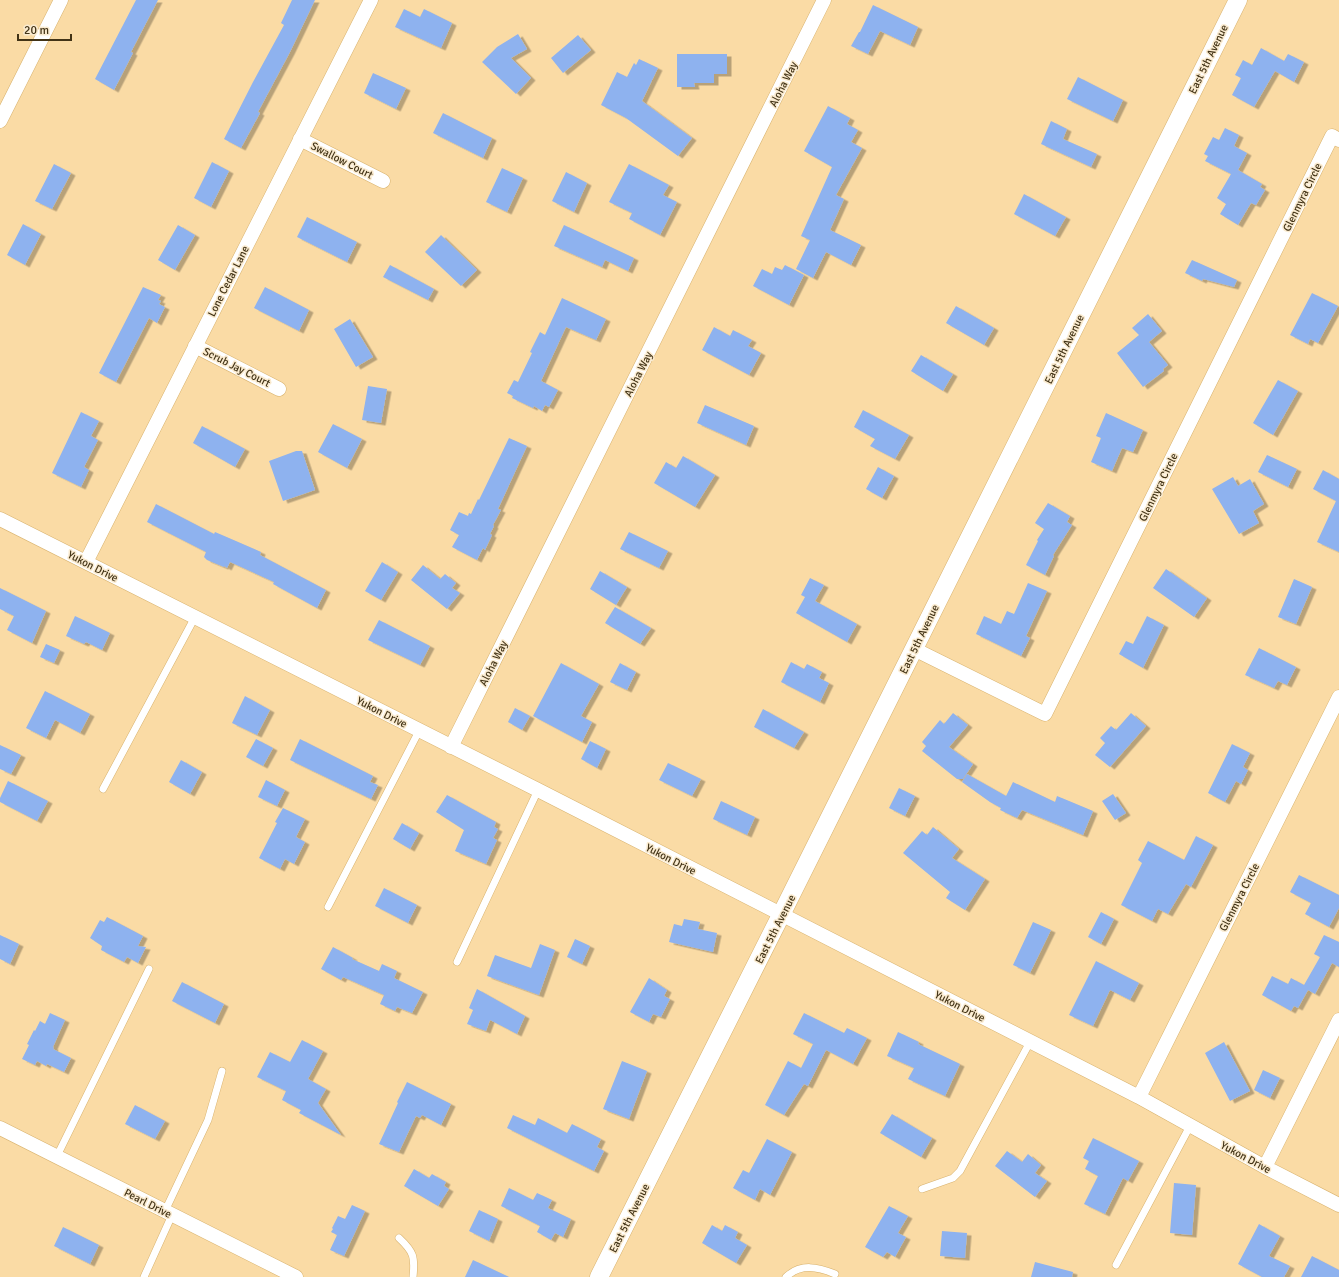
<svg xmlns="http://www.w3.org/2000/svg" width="1339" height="1277" font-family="Signika,sans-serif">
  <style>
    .building { fill: #8eb2ef; filter: url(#shadow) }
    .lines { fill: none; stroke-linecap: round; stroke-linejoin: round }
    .service-casing { stroke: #d8b26d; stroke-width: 8 }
    .minor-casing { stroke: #d8b26d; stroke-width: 15 }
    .tertiary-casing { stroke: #d8b26d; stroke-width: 19 }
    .service { stroke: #fff; stroke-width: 7 }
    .minor { stroke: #fff; stroke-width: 14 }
    .tertiary { stroke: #fff; stroke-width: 18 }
    .labels { text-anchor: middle; stroke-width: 3; stroke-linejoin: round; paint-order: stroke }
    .street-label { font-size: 11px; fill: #423316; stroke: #faebd0 }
  </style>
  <defs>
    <filter id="shadow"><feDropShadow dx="4.5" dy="2.5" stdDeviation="0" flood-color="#0004"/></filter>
  </defs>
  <rect width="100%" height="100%" fill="#fadba5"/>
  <path class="building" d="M136 0H158L131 52 133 53 114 90 95 79Z
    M292 0H315L290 52 258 112 260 113 241 148 224 139 253 82 284 25 281 23Z
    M873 5 918 27 910 45 880 31 868 54 851 46 859 32H860Z
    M404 9 420 17 424 9 452 23 441 48 395 27Z
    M518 34 527 49 511 58 531 78 516 94 482 62 497 47Z
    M578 35 591 50 563 73 551 58Z
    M1261 48 1284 61 1288 54 1304 62 1294 82 1275 71 1254 107 1232 95 1241 78 1235 75 1243 60 1252 65Z
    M677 54H727V74H714V83H694L695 87H677Z
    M639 59 658 68 642 101 692 138 678 156 626 118 601 105 617 72 627 77 634 63 636 65Z
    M373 73 406 88 396 109 364 93Z
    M1078 77 1123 100 1113 121 1067 99Z
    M828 106 850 118 847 124 858 130 851 142 862 148 836 195 844 199 830 230 861 245 851 265 826 252 813 278 796 269 810 240 801 236 832 167 804 151Z
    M443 113 492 138 483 158 433 133Z
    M1051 121 1067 129 1063 139 1097 154 1091 167 1041 144Z
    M1225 128 1239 135 1234 146 1247 153 1238 170 1262 184 1260 187 1265 190 1256 205 1251 203 1238 225 1220 214 1226 204 1217 198 1231 174 1205 161 1208 156 1204 154 1213 137 1219 140Z
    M212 162 229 171 211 207 194 198Z
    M54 164 71 173 52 209 35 201Z
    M629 164 669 185 663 195 677 202 660 235 629 219 632 213 609 202Z
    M502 168 523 178 507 212 486 202Z
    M566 172 587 183 574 212 552 201Z
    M1024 194 1066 217 1055 236 1014 214Z
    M307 217 357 242 347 262 297 237Z
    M23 224 41 234 25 265 7 255Z
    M178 225 195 235 175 270 158 260Z
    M564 225 634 258 628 271 605 260 602 267 554 246Z
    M441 235 477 270 461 286 425 252Z
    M1192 260 1237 280 1234 287 1203 279 1202 281 1185 273Z
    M390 265 434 289 428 300 383 277Z
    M785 265 804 275 789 305 753 286 762 269 772 274 775 267 782 270Z
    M143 287 161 295 158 300 161 301 159 304 165 307 157 323 149 318 116 382 99 373Z
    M265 287 309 310 299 331 254 308Z
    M1312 293 1338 306 1318 343 1310 339 1308 344 1290 335Z
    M562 298 606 319 596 340 566 327 541 381 558 390 549 407 545 405 542 411 534 406 533 408 512 398 513 396 507 393 514 380 518 382 532 353 530 352 540 332 545 335Z
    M956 306 994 328 984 345 946 323Z
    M1148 314 1162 331 1149 342 1168 365 1163 369 1164 371 1143 387 1117 353 1139 335 1132 328Z
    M350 319 373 357 356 367 334 329Z
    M714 327 730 336 733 330 752 340 748 346 761 353 749 375 702 350Z
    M921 355 953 374 943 391 911 371Z
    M1278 380 1298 391 1273 435 1253 423Z
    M368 386 387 389 381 423 362 420Z
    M705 405 754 426 746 445 697 423Z
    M863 410 909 435 895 459 870 446 875 439 854 427Z
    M81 412 99 421 91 436 98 440 84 467 89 470 81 487 52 473Z
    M1106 413 1143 430 1133 452 1122 448 1112 471 1091 462 1101 438 1096 436Z
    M333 424 362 439 347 468 318 452Z
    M202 426 245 449 235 467 193 443Z
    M509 438 527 446 498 509 501 510 493 525 494 526 490 534 492 535 485 550 483 548 477 560 452 547 459 535 450 530 459 512 468 516 469 513 471 514 478 499 479 500Z
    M296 451H302L315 490 283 501 269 461Z
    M1267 455 1297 469 1288 487 1258 472Z
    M683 456 715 475 695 507 654 483 666 462 676 468Z
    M878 467 894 476 882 498 866 489Z
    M1323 470 1339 479V552L1317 542 1336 501 1313 489Z
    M1233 477 1238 486 1250 479 1264 504 1253 511 1259 523 1239 534 1212 489Z
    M1048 503 1070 516 1067 522 1072 525 1053 555 1054 556 1045 575 1026 565 1038 541 1037 540 1044 529 1035 523Z
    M156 504 214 534 215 532 261 552 260 555 326 590 317 608 273 584 274 582 230 562 227 568 224 566V567L207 560 204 557 206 552 147 522Z
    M629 532 668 551 659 568 620 549Z
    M382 562 398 572 381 600 365 591Z
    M423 565 440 579 445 574 456 583 452 588 460 593 447 609 411 580Z
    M1166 569 1207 598 1194 617 1153 588Z
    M600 571 627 587 616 605 590 589Z
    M810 578 824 585 815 601 857 624 847 642 796 613 805 597 801 595Z
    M1294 579 1312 587 1296 624 1278 617Z
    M1028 583 1047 591 1026 636 1030 638 1021 656 976 634 984 616 1001 624 1007 611 1014 614Z
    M0 588 46 611 32 643 7 630 14 616 0 609Z
    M615 607 651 628 640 644 605 623Z
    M75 616 110 633 102 650 86 642 84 644 66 636Z
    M1147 616 1164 625 1143 668 1119 654 1126 641 1133 644Z
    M379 620 430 646 420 665 368 640Z
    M46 644 60 650 54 663 40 657Z
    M1259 648 1296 667 1287 685 1278 681 1274 688 1245 675Z
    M791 662 804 669 807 664 822 672 819 678 829 683 820 702 781 682Z
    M561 663 599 684 581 716 592 722 582 742 533 716Z
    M620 663 636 672 627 690 610 682Z
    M45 691 90 714 80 733 55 720 46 738 26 728Z
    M245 696 270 710 257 735 232 723Z
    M515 708 530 716 522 730 508 722Z
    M763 709 804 732 794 748 754 727Z
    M953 713 968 725 949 747 973 764 963 779H957L922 751 926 746 922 742 940 720 944 724Z
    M1131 713 1146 726 1110 767 1095 755 1105 743 1100 738 1111 726 1116 730Z
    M256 739 273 748 263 766 246 757Z
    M300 739 373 776 370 782 378 785 371 799 290 760Z
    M590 741 606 749 597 768 581 759Z
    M1232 744 1250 753 1243 767 1248 770 1241 784 1236 781 1225 802 1208 793Z
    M0 745 21 755 11 774 0 769Z
    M181 760 202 772 190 794 169 782Z
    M668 763 701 779 692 796 659 780Z
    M967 774 1006 796 1013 782 1055 802 1057 796 1093 811 1083 835 1022 810 1017 818 1000 810 1001 808 990 802 962 782Z
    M266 780 285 790 277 806 258 797Z
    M8 781 48 801 37 821 0 802V798Z
    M899 788 915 796 905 816 889 808Z
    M1113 794 1126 813 1115 820 1102 801Z
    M447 795 496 822 494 827 498 829 493 838 497 840 486 864 455 851 464 830 436 812Z
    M721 801 755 817 747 835 713 819Z
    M283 808 305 819 296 837 305 842 294 864 285 859 280 869 259 858 277 823 275 822Z
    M402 823 419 833 410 849 393 839Z
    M933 827 959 849 952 858 985 879 965 910 946 898 950 892 903 853 922 831 927 835Z
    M1196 836 1213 845 1191 887 1186 884 1168 914 1158 909 1152 921 1121 905 1142 863 1138 860 1148 841 1184 860Z
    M1299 875 1339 895V908L1329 927 1305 914 1311 903 1290 892Z
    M384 888 417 905 408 923 375 906Z
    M1101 912 1114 919 1101 944 1088 937Z
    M107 917 143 936 138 946 146 947 138 963 127 957 124 962 101 950 102 946 90 938 100 920 104 922Z
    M684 919 700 922 698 929 717 933 713 952 669 942 674 924 682 926Z
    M1033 922 1051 930 1030 973 1013 965Z
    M0 935 19 944 10 964 0 959Z
    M1324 935 1339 942V967L1332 963 1315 994 1308 990 1298 1008 1294 1006 1291 1011 1262 995 1272 976 1288 984 1291 978 1304 985 1320 957 1314 954Z
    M575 939 590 946 582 964 567 957Z
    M540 944 555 950 539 995 487 976 495 955 531 968Z
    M333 947 353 958 352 959 379 971 382 964 397 971 394 978 423 992 412 1013 397 1007 395 1011 380 1004 384 995 343 977 341 980 321 969Z
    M1096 961 1139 983 1130 1000 1110 990 1093 1026 1069 1015Z
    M649 978 667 990 664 996 670 999 661 1017 653 1014 649 1022 630 1012Z
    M182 982 224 1004 215 1023 172 1001Z
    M477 989 525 1016 517 1034 490 1020 486 1031 467 1024 473 1010 469 1008Z
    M50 1013 65 1020 53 1047 54 1048 53 1049 71 1058 64 1072 47 1064 46 1066 37 1061 35 1065 22 1059 29 1045 27 1044 34 1030 35 1031 40 1021 45 1024Z
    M804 1013 844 1033 847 1028 867 1038 853 1064 826 1050 808 1086 804 1084 784 1115 765 1105 788 1061 801 1068 813 1044 793 1034Z
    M898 1032 919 1042 918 1044 960 1064 945 1096 908 1079 914 1068 887 1056Z
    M302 1040 323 1051 308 1079 326 1089 318 1103 341 1135 299 1113 301 1110 282 1100 286 1091 257 1077 270 1052 290 1062Z
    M1224 1042 1250 1091 1230 1101 1205 1053Z
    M622 1061 647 1071 629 1119 603 1109Z
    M1263 1070 1280 1078 1270 1098 1254 1090Z
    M407 1082 451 1104 441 1125 422 1115 420 1118 416 1116 399 1152 379 1144 398 1103 397 1102Z
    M135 1105 165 1121 155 1139 125 1124Z
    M892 1114 932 1138 921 1157 880 1133Z
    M513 1115 535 1125 538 1118 567 1133 572 1124 601 1139 597 1147 604 1151 594 1171 507 1128Z
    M1093 1138 1139 1161 1128 1181 1123 1178 1105 1214 1084 1204 1098 1176 1085 1169 1089 1161 1083 1158Z
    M767 1139 792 1152 770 1195 760 1189 755 1200 733 1188 743 1170 749 1173Z
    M1007 1151 1022 1162 1028 1154 1041 1165 1035 1173 1047 1181 1035 1197 995 1166Z
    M414 1169 429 1178 432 1174 446 1182 444 1186 449 1189 438 1206 404 1186Z
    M1174 1183 1196 1185 1192 1235 1170 1233Z
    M509 1188 533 1200 537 1193 552 1200 548 1208 571 1219 563 1237 555 1233 551 1240 537 1232 540 1226 501 1206Z
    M352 1205 365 1211 344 1256 330 1250 337 1235 331 1232 333 1229 332 1228 338 1216 345 1219Z
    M889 1206 908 1216 898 1233 906 1237 895 1257 887 1252 883 1257 865 1247Z
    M479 1210 498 1219 489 1241 469 1231Z
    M1259 1224 1280 1236 1269 1256 1290 1266 1284 1277H1262L1238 1264Z
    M712 1225 722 1231 725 1225 738 1232 735 1238 747 1245 736 1263 702 1243Z
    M63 1227 99 1245 90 1264 54 1246Z
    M942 1231 967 1233 965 1258 940 1256Z
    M1312 1256 1339 1270V1277H1301Z
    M473 1260 509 1277H465Z
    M1035 1262 1073 1272 1072 1277H1031Z"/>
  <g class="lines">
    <defs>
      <path id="service" d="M103 789 195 617
        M328 907 419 731
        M457 962 538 790
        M57 1156 149 969
        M922 1189 953 1178 960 1171 1030 1042
        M165 1211 208 1120 222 1071
        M399 1238C414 1252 415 1257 413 1277
        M1116 1265 1190 1126
        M144 1277 172 1215
        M786 1277C801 1263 818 1267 835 1274"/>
      <path id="minor" d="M0 121 61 0
        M300 139 383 181
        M195 346 279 389
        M0 519 538 790 1139 1097 1265 1167 1339 1205
        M86 562 371 0
        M914 649 1045 714 1332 136 1339 140
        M451 747 824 0
        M1139 1097 1339 697
        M0 1128 296 1277
        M1265 1167 1339 1020"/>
      <path id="tertiary" d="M599 1277 781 915 1238 0"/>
    </defs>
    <use href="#service" class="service-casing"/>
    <use href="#minor" class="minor-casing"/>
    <use href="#tertiary" class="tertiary-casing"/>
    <use href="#service" class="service"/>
    <use href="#minor" class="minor"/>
    <use href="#tertiary" class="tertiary"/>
  </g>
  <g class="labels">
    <g class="street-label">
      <text transform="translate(1208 59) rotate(-64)" y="4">East 5th Avenue</text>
      <text transform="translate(783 84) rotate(-63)" y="4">Aloha Way</text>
      <text transform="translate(342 160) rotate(27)" y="4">Swallow Court</text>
      <text transform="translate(1302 197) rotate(-64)" y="4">Glenmyra Circle</text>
      <text transform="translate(228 281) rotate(-63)" y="4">Lone Cedar Lane</text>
      <text transform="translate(1064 349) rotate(-64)" y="4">East 5th Avenue</text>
      <text transform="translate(237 367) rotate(27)" y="4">Scrub Jay Court</text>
      <text transform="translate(638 374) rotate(-63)" y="4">Aloha Way</text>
      <text transform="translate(1158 487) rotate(-64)" y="4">Glenmyra Circle</text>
      <text transform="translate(93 566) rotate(27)" y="4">Yukon Drive</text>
      <text transform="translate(919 639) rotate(-64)" y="4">East 5th Avenue</text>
      <text transform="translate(493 663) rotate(-63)" y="4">Aloha Way</text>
      <text transform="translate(382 712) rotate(27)" y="4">Yukon Drive</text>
      <text transform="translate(671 859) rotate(27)" y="4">Yukon Drive</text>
      <text transform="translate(1239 897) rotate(-63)" y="4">Glenmyra Circle</text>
      <text transform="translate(775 929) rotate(-63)" y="4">East 5th Avenue</text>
      <text transform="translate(960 1006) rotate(27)" y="4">Yukon Drive</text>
      <text transform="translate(1246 1157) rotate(28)" y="4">Yukon Drive</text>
      <text transform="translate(148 1203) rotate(27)" y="4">Pearl Drive</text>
      <text transform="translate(629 1218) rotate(-63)" y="4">East 5th Avenue</text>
    </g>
  </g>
  <path d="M18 34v6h53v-6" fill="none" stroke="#423316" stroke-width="2"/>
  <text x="24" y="34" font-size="12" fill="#423316" stroke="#faebd0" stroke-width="3" paint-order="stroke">20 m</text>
</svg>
